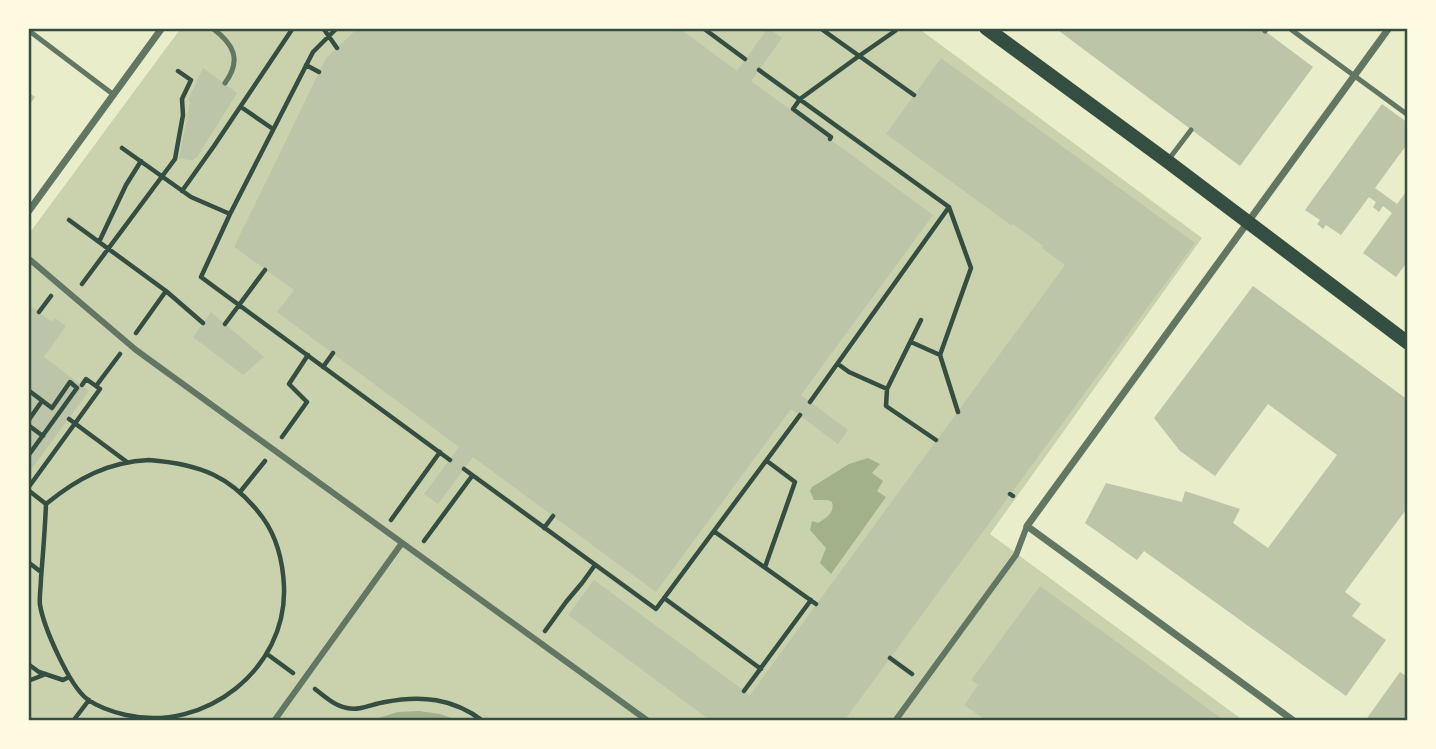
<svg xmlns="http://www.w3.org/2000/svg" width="1436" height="749" font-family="Mulish,sans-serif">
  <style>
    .green { fill: #cad2ad }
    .water { fill: #a3b18a }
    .building { fill: #bcc5a7 }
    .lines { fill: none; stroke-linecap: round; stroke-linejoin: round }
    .path { stroke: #344e41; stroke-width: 4.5 }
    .service { stroke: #617663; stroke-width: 5 }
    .pedestrian { stroke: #617663; stroke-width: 6 }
    .minor { stroke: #617663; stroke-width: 7 }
    .secondary { stroke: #344e41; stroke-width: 14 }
    .neatline { fill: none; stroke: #344e41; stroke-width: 2.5 }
  </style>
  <rect width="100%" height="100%" fill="#e9edc9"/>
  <path class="green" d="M181 28H918L1202 238 990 534 1244 721H28V235Z"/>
  <path class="water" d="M868 458 880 464 872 473 883 481 877 491 886 497 831 574 820 563 826 548 810 530 812 521 818 523C826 518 835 513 832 502L828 500H814L810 491 812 487 849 464Z
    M419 711 440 714 460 721H369L398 712Z"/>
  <path class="building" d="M358 28H679L737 71 768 28 782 38 751 81 933 215 801 395 848 430 838 444 791 409 656 592 473 457 438 504 424 494 459 447 277 312 294 290 234 247 326 58Z
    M1055 28H1261L1313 67 1240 166Z
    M941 58 1195 243 844 721H711L568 615 594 580 750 695 1065 265 1042 248 1043 246 1013 224 1012 226 886 134Z
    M203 68 237 93 197 157 193 160H188L179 158 190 102 188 100Z
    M28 92 35 97 28 107Z
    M1382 104 1408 123V143L1375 188 1397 204 1408 189V261L1396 277 1363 253 1392 213 1383 206 1379 212 1373 207 1376 202 1369 197 1341 235 1326 225 1323 229 1317 224 1320 220 1305 210Z
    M1253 286 1408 400V507L1345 592 1361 604 1352 616 1386 640 1346 696 1144 551 1137 560 1085 523 1106 483 1182 502 1185 491 1240 509 1233 523 1268 548 1337 455 1268 404 1215 476 1180 451 1154 418Z
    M31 306 52 322 55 318 66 326 44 357 89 391 28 474V311Z
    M211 312 264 357 243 375 193 337Z
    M1040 586 1125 648 1225 721H987L964 705 978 685 971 680Z
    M1400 672 1408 677V721H1365Z"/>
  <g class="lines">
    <path class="path" d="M323 28 337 48
      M337 28 313 52 230 214 201 277 450 460
      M703 28 745 59
      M820 28 914 95
      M306 65 319 72
      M759 70 949 207 971 268 940 355 958 412
      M241 107 273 129
      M830 139 831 137 793 109 800 99 859 56 895 31 898 28
      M122 148 191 197 230 214
      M182 191 214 146 293 28
      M69 220 166 291 136 333
      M99 242 126 185 141 161
      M82 284 175 159 183 115 182 99 191 80 178 71
      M166 291 203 323
      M39 312 51 296
      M225 324 265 270
      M911 342 940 355
      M838 364 849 372 887 389 921 320
      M323 367 333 353
      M82 385 86 379 96 386
      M887 389 886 406 936 440
      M28 390 52 408 70 382 77 388 28 456
      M810 402 949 207
      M69 419 127 462
      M28 421 42 401
      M28 425 43 436
      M282 437 307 402 289 384 308 355
      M149 460C200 464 232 476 263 518 278 539 283 562 284 587 287 669 205 733 126 715 113 712 98 707 87 699 69 685 44 628 40 605 39 597 41 587 41 578 43 554 45 529 46 504 78 478 108 462 149 460Z
      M464 469 656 609 800 415
      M28 488 100 389 96 386 120 354
      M28 490 46 504
      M240 492 265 461
      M1010 494 1013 496
      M391 520 440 452
      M544 528 553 516
      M715 532 816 604
      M424 541 472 476
      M28 562 41 572
      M765 567 795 482 767 461
      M664 598 761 669
      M545 631 566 602 582 583 595 565
      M267 654 293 673
      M890 658 912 674
      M28 664 39 672 63 680 69 677
      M28 681 46 674
      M315 689C324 696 335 706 347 708 360 711 372 704 385 702 421 695 453 698 483 721
      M744 691 811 600
      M73 721 89 700"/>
    <path class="service" d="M212 28C234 44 242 60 225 83
      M1289 28 1408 115
      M28 30 114 95
      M1265 31 1267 28
      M1169 159 1191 130"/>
    <path class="pedestrian" d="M28 258 136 350 648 721
      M28 719 31 721
      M274 721 402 543
      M895 721 1016 555 1027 526"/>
    <path class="minor" d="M28 212 162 28
      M1294 721 1027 526 1389 28"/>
    <path class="secondary" d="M986 28 1167 161 1408 343"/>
  </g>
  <rect width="1436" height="749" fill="none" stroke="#fefae0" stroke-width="60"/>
  <rect x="30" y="30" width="1376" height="689" class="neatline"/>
</svg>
